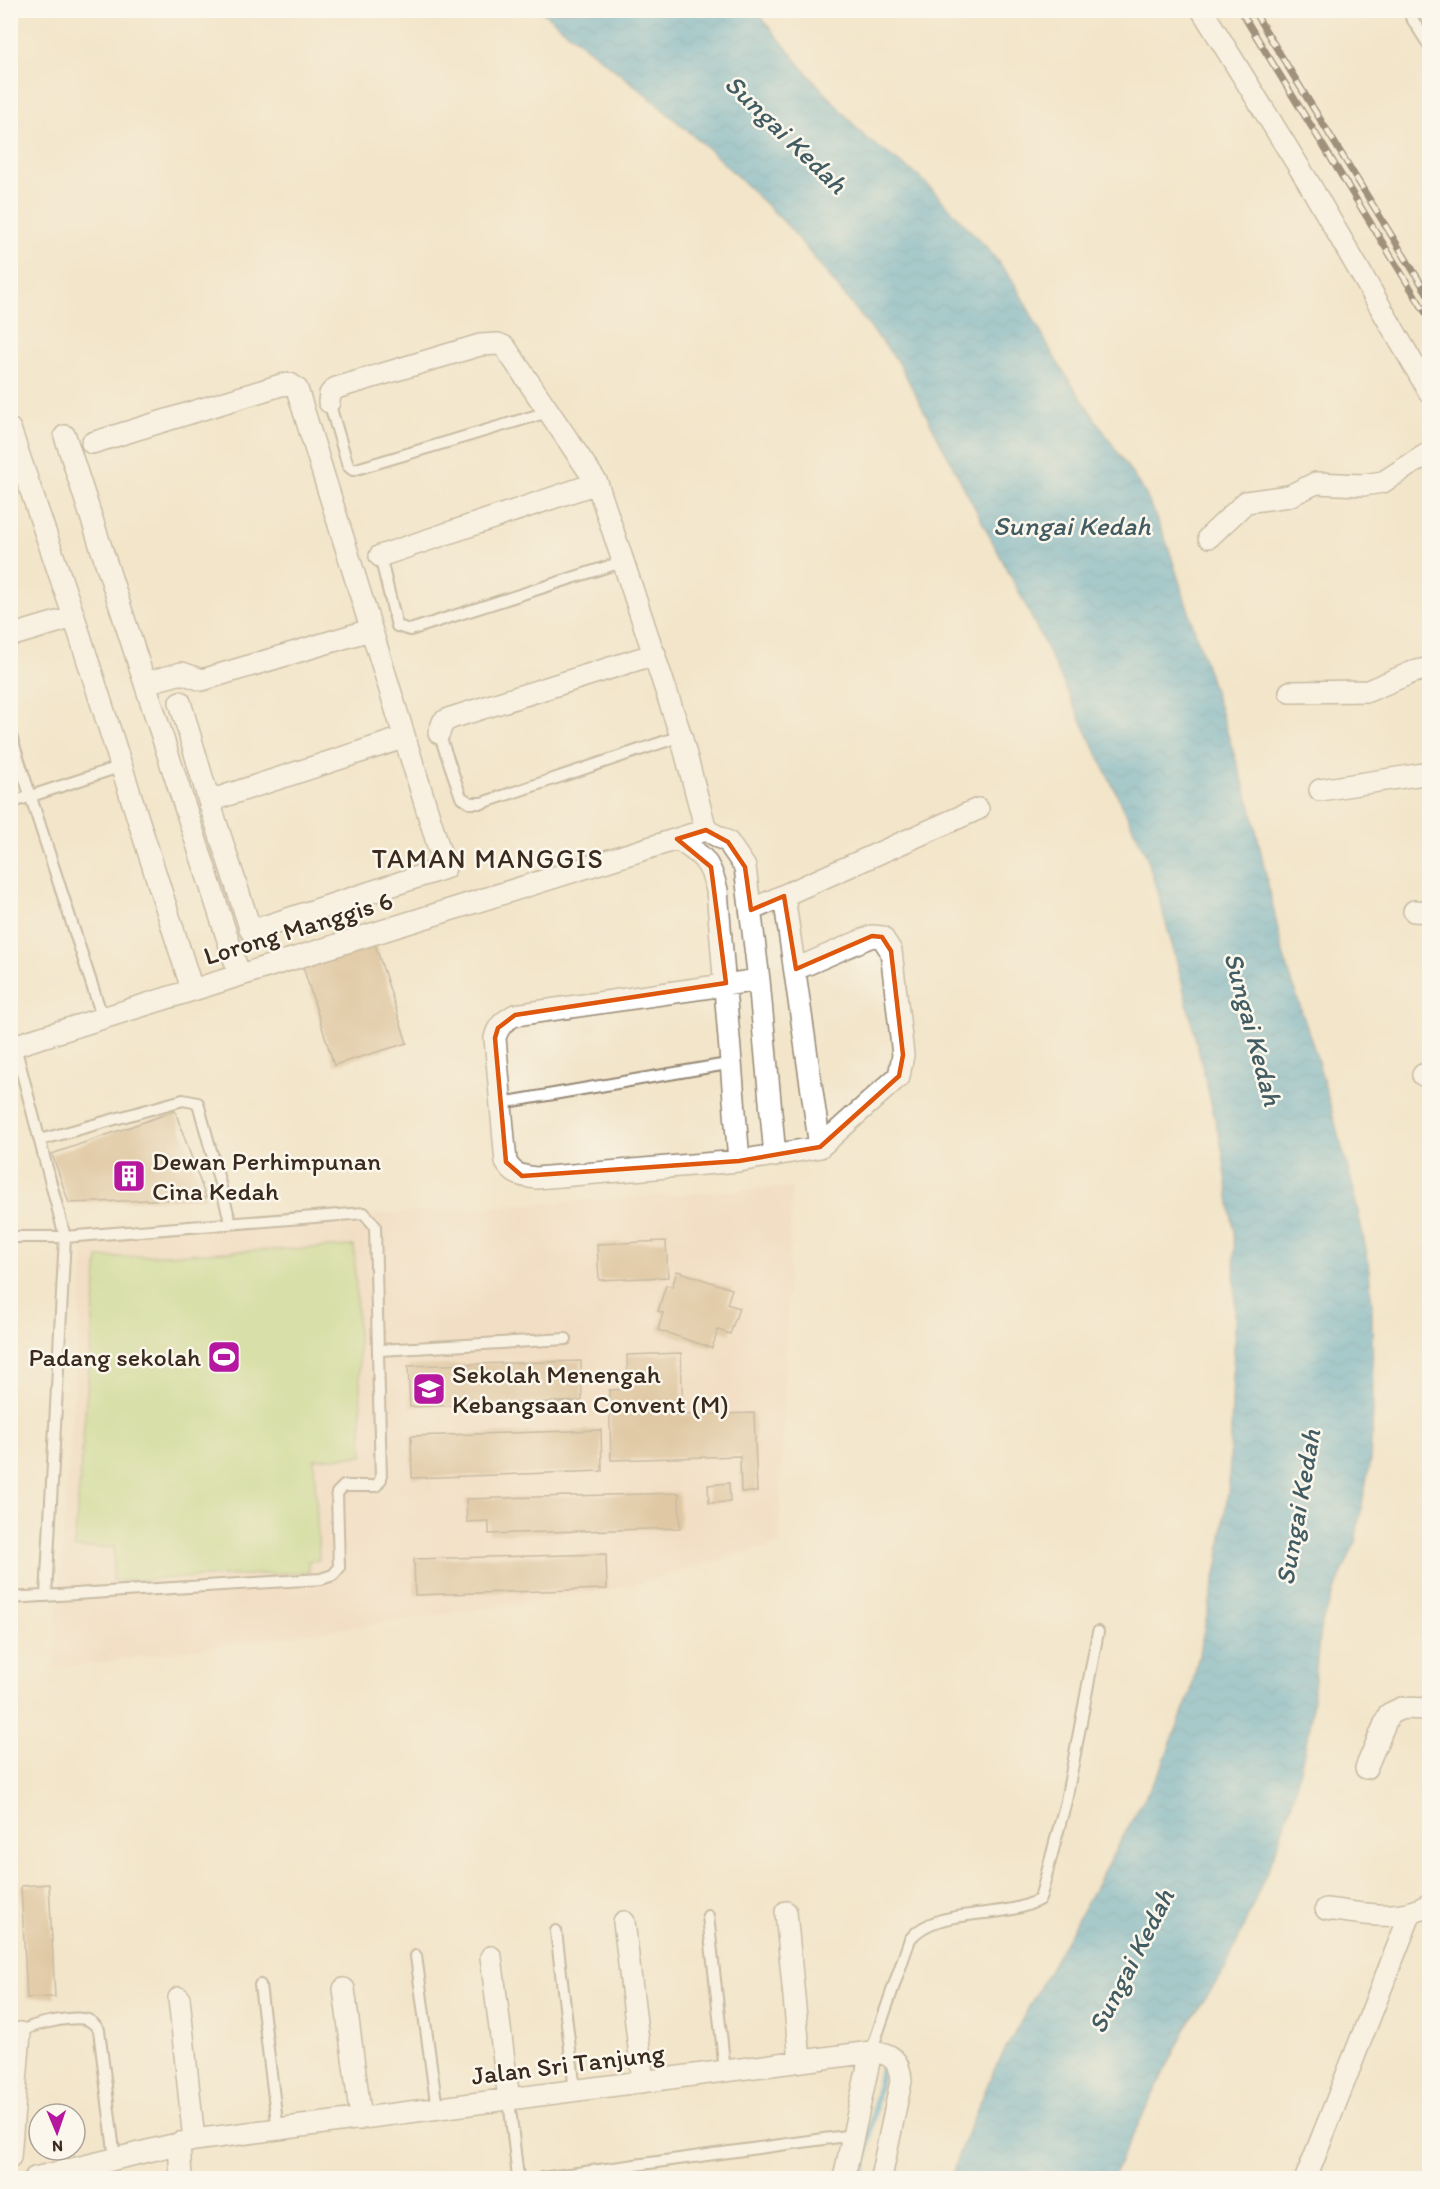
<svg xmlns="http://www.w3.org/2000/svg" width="1440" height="2189" font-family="Itim,sans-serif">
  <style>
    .built { fill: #f1d5bd }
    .green { fill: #b8d87f; stroke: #7a814e; stroke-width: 1.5 }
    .water { fill: url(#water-waves); stroke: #446874; stroke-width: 1.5 }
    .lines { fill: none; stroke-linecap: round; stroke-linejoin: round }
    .stream { stroke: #4da7cb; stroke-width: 6 }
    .building { fill: #c9a474 }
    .service-casing { stroke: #968874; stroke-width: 14 }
    .minor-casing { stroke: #968874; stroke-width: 24 }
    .service { stroke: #fff; stroke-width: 10 }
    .minor { stroke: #fff; stroke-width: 21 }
    .rail-casing { stroke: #3b2a1e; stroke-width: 7 }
    .rail { stroke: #fbf7ec; stroke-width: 4.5; stroke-dasharray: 14; stroke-linecap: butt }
    .marked { fill: none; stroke: #df570d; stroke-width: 4.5; stroke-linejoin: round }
    .labels { text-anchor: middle; stroke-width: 5; stroke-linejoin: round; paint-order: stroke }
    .street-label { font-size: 26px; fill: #3b2a1e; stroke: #fbf7ec }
    .poi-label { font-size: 26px; fill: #3b2a1e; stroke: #fbf7ec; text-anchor: start }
    .water-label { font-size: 27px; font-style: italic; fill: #425c63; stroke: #fbf7ec }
    .neighbourhood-label { font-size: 27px; letter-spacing: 1.5px; fill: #3b2a1e; stroke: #fbf7ec }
  </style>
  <defs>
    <pattern id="water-waves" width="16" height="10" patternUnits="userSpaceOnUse" patternTransform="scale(1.5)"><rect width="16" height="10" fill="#4da7cb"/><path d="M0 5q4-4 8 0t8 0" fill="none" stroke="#4188a4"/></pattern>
  </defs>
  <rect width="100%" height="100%" fill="#fbf7ec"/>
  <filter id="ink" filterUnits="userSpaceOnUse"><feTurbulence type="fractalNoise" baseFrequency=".0167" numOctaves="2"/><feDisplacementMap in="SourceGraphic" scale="12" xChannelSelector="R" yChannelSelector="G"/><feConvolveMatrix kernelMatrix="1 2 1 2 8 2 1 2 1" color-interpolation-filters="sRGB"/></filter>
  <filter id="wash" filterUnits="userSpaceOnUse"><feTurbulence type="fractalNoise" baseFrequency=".008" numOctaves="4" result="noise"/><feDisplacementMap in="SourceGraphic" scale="24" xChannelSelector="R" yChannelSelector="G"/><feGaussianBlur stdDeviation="1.35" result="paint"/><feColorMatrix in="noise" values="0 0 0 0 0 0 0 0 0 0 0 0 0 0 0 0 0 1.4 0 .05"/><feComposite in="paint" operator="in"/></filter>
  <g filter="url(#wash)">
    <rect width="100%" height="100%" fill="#f2e5ca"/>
    <path class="built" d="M792 1187 779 1544 608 1591 53 1669 86 1233Z"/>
    <path class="green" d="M354 1246 363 1456 314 1459 319 1560 308 1561 309 1572 113 1581 114 1547 74 1548 98 1258Z"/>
    <path class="water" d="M541 11H756L807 73 866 138 920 177 988 249 1013 281 1057 362 1145 493 1167 543 1251 807 1284 957 1317 1058 1353 1187 1368 1259 1372 1306 1373 1413 1370 1461 1355 1542 1324 1616 1320 1630 1310 1727 1292 1802 1275 1853 1226 1968 1188 2024 1112 2178H951L960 2150 994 2070 1162 1766 1191 1691 1218 1564 1229 1484 1235 1318 1234 1232 1222 1148 1177 962 1147 857 1024 602 899 363 789 227 713 153 644 93Z"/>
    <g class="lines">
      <path class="stream" d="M862 2178 882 2067"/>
    </g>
    <g id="blocks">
      <path class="building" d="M375 944 407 1043 334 1065 303 967Z
        M175 1111 206 1198 69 1203 52 1154Z
        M666 1241 668 1277 599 1280 597 1244Z
        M677 1271 732 1289 727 1304 739 1308 730 1334 718 1330 712 1348 658 1330 663 1313 658 1311 666 1285 672 1287Z
        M681 1353 683 1415 754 1413 757 1492H741L740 1456 611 1460 609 1390 628 1389 627 1355Z
        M581 1361 582 1401 410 1407 408 1366Z
        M601 1430 602 1471 412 1478 411 1436Z
        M729 1483 730 1502 709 1503 708 1485Z
        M679 1493 680 1528 489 1534V1521L467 1522 466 1499Z
        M606 1554 607 1589 415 1595 414 1559Z
        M49 1884 55 1997 27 1998 21 1886Z"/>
    </g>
  </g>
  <g filter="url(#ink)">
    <use href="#blocks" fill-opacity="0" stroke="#968874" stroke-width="1.5"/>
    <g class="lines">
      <defs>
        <path id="service" d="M1411 10V17L1430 47
          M329 402 348 466 353 470 548 412
          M380 556 397 626 410 630 625 561
          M10 733 102 1016
          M439 733 461 797 470 803H482L681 736
          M10 803 122 766
          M15 1046 65 1237 46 1596
          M501 1103 733 1063
          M40 1140 183 1100 198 1103 231 1224
          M10 1237H65L364 1213 375 1226 381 1479 376 1486H344L337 1493 339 1568 333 1575 321 1579 10 1598
          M380 1350 566 1339
          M708 1916 725 2071
          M556 1931 575 2091
          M416 1956 437 2109
          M260 1985 278 2130
          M20 2033C29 2024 75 2015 88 2020 93 2022 96 2026 99 2030L115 2159
          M871 2052 910 1939C937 1905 1005 1921 1040 1899L1066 1801 1098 1632
          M509 2100 518 2178
          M541 2178 853 2135"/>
        <path id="minor" d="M1202 10 1307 180 1430 393
          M329 402 330 394 336 388 480 345 498 344 505 347 597 483 681 736 706 830
          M10 429 74 617 192 989
          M65 436 239 974
          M92 443 281 385 290 384 297 389 445 868 251 931 209 801
          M1209 537 1246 502 1289 496 1316 483 1363 485 1383 482 1430 452
          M380 556 597 483
          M10 636 74 617
          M145 683 182 673 202 680 370 630
          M1290 692 1368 691 1413 672 1430 668
          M180 702 209 801 403 738
          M439 733 443 722 451 718 655 654
          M1320 790 1430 773
          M706 830 728 842 745 867 759 980 775 1156
          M677 839C702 855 710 861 717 890L739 1161
          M784 896 820 1147
          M751 910 978 809
          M1414 911 1430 912
          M759 980 515 1015C504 1021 498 1026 495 1038L506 1162C513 1175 522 1176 536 1178L739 1161 820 1147 899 1076 903 1055 891 951 882 937 872 936 796 969
          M10 1047 706 830
          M1423 1075 1430 1074
          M1366 1768 1389 1714 1402 1708 1430 1709
          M1326 1909C1361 1913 1398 1923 1430 1904
          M786 1912 800 2061
          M624 1922 643 2082
          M491 1957 509 2100
          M344 1989 361 2119
          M179 1998 194 2140
          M179 2143 181 2178
          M10 2157 20 2033
          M35 2178 194 2140 871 2052C891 2052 900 2061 901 2081L881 2178
          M844 2178 871 2052
          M1306 2178 1410 1915"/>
      </defs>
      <use href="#service" class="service-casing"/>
      <use href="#minor" class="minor-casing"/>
      <use href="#service" class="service"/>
      <use href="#minor" class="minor"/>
      <defs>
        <path id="rail" d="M1240 10 1430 320
          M1253 10 1430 298"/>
      </defs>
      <use href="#rail" class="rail-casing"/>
      <use href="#rail" class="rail"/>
    </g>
  </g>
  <path d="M0 0H1440V2189H0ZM706 830 728 842 745 867 751 910 784 896 796 969 872 936 882 937 891 951 903 1055 899 1076 820 1147 739 1161 522 1176 506 1162 495 1038 498 1028 515 1015 726 983 711 867 677 839Z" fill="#f2e5ca" fill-opacity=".55" fill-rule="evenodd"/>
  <path class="marked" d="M706 830 728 842 745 867 751 910 784 896 796 969 872 936 882 937 891 951 903 1055 899 1076 820 1147 739 1161 522 1176 506 1162 495 1038 498 1028 515 1015 726 983 711 867 677 839Z"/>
  <defs>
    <symbol id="building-square" viewBox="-11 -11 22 22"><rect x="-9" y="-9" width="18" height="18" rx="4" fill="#b5179e" stroke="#fbf7ec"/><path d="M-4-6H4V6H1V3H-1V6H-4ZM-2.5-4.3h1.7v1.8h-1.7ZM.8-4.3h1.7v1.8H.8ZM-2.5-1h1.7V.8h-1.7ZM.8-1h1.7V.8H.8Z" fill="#fff"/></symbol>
    <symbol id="stadium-square" viewBox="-11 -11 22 22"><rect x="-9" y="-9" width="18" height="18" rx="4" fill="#b5179e" stroke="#fbf7ec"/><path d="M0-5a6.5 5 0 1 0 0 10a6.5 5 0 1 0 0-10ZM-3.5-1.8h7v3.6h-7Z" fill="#fff"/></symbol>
    <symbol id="school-square" viewBox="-11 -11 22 22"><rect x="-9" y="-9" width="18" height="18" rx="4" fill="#b5179e" stroke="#fbf7ec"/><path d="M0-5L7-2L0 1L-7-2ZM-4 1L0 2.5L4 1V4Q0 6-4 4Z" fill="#fff"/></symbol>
  </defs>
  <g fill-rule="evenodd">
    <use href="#building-square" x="110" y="1157" width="38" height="38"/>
    <use href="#stadium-square" x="205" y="1338" width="38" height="38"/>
    <use href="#school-square" x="410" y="1370" width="38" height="38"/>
  </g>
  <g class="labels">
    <g class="street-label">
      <text transform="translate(298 928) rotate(-17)" y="9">Lorong Manggis 6</text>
      <text transform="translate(568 2064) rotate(-7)" y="9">Jalan Sri Tanjung</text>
    </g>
    <g class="poi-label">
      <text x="152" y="1170">Dewan Perhimpunan<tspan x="152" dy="30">Cina Kedah</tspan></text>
      <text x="201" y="1366" text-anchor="end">Padang sekolah</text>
      <text x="452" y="1383">Sekolah Menengah<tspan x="452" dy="30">Kebangsaan Convent (M)</tspan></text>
    </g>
    <g class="water-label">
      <text transform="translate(786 134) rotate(44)" y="9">Sungai Kedah</text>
      <text x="1072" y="535">Sungai Kedah</text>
      <text transform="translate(1253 1029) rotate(75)" y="9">Sungai Kedah</text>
      <text transform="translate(1298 1507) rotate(-80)" y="9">Sungai Kedah</text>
      <text transform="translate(1131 1961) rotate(-63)" y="9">Sungai Kedah</text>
    </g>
    <g class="neighbourhood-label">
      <text x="488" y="868">TAMAN MANGGIS</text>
    </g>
  </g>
  <rect width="1440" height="2189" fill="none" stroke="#fbf7ec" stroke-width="36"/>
  <g transform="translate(57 2132) rotate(178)"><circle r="28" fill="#fbf7ec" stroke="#aea59a" stroke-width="1.5"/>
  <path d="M0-4.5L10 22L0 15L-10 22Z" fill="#b5179e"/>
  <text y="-9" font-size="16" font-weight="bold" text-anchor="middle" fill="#3b2a1e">N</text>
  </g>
</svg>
